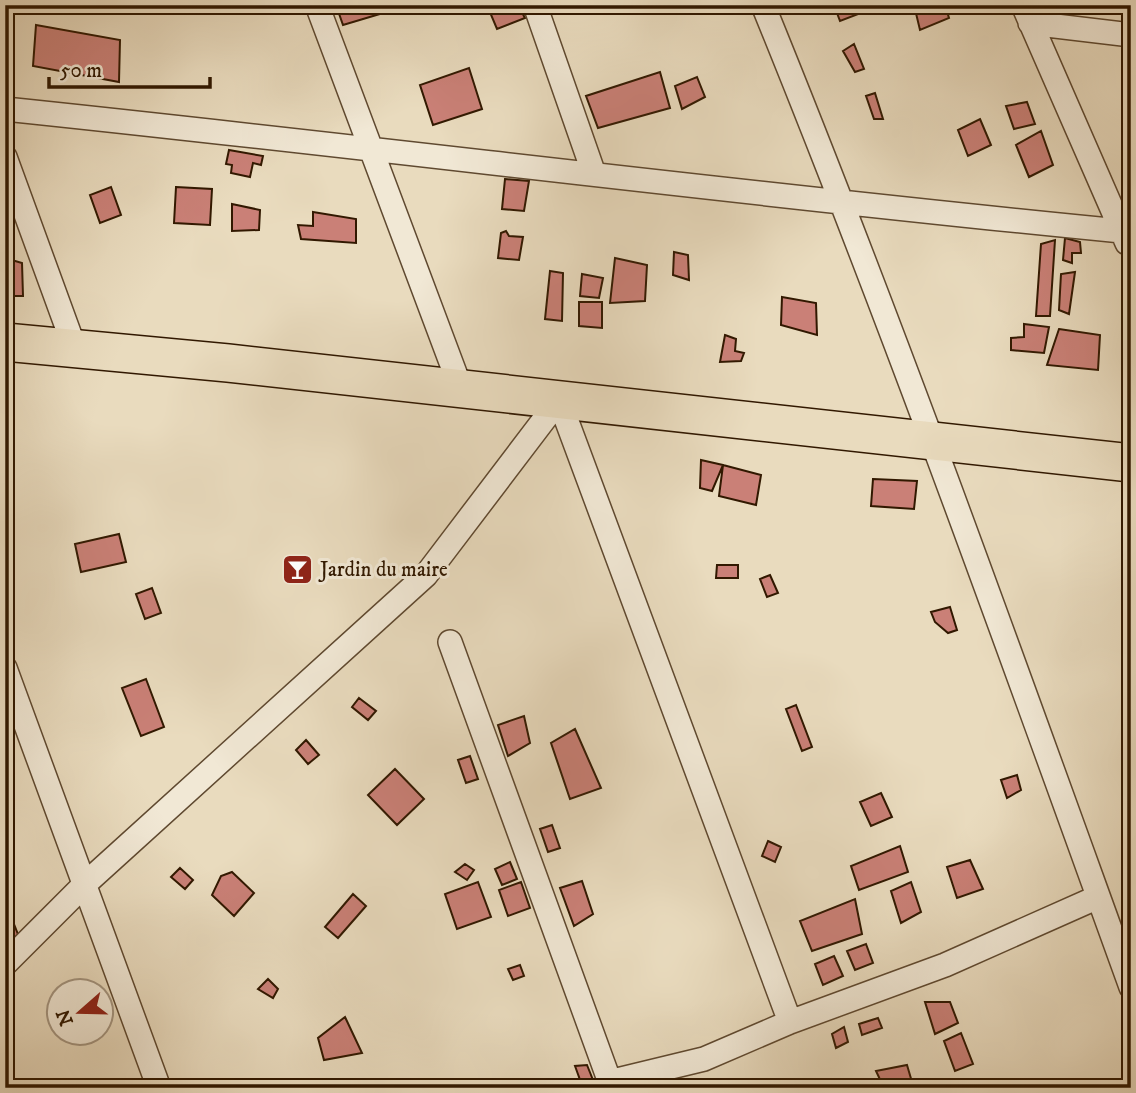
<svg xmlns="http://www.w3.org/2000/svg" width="1136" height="1093" font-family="'IM FELL DW Pica',serif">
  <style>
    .building { fill: #ca8077; stroke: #311800; stroke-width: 2 }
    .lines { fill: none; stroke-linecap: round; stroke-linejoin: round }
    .street-casing { stroke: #5f4930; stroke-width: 26 }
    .primary-casing { stroke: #311800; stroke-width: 40 }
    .street { stroke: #f1e8d5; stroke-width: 23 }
    .primary { stroke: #e9dbbe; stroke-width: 37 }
    .labels { text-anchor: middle; stroke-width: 6; stroke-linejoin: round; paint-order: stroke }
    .poi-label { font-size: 21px; fill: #311800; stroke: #f1e8d5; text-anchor: start }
  </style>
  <rect width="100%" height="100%" fill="#e9dbbe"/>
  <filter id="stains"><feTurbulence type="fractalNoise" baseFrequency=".00286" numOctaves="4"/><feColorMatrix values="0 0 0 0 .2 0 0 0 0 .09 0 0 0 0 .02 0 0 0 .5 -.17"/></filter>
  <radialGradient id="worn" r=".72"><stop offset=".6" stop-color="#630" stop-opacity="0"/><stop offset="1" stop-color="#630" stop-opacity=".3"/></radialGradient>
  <path class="building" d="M336 5H410L343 25Z
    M497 5H518L525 18 497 29 489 10Z
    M834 5H858L861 13 840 21Z
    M914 5H945L949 18 920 30Z
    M36 25 120 40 119 82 33 66Z
    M854 44 864 69 855 72 843 51Z
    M469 68 482 109 433 125 420 85Z
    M660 72 670 108 598 128 586 96Z
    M697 77 705 97 682 109 675 86Z
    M875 93 883 119H874L866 96Z
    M1027 102 1035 124 1014 129 1006 106Z
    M980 119 991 145 968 156 958 130Z
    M1041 131 1053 165 1029 177 1016 145Z
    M229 150 263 156 261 165 253 163 250 177 231 173 232 165 226 164Z
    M505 179 529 181 524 211 502 209Z
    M111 187 121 215 100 223 90 195Z
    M176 187 212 189 210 225 174 223Z
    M232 204 260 210 259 230 232 231Z
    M313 212 356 219V243L301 239 298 225 313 226Z
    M506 231 509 236 523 237 519 260 498 258 501 233Z
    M1065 238 1080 242 1081 253H1072V263L1063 260Z
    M1055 240 1050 316H1036L1041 244Z
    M674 252 688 255 689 280 673 275Z
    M5 258 22 263 23 296H5Z
    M615 258 647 265 645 301 610 303Z
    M550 271 563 273 562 321 545 319Z
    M1075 272 1069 314 1059 310 1061 274Z
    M582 274 603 278 599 298 580 296Z
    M782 297 816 303 817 335 781 325Z
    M579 302H602V328L579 326Z
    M1024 324 1049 327 1044 353 1011 350V338L1024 337Z
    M1059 329 1100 335 1098 370 1047 365Z
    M725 335 736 339 735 351 744 353 741 361 720 362Z
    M701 460 723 465 712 491 700 488Z
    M723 465 761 475 756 505 719 496Z
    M873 479 917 481 914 509 871 506Z
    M119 534 126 562 81 572 75 544Z
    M717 565H738V578H716Z
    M770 575 778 593 767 597 760 579Z
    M152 588 161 613 145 619 136 594Z
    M950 607 957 630 948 633 935 622 931 612Z
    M146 679 164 727 141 736 122 688Z
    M359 698 376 711 368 720 352 707Z
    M796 705 812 747 802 751 786 709Z
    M524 716 530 743 508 756 498 725Z
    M575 729 601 788 570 799 551 743Z
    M306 740 319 755 308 764 296 750Z
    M470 756 478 779 466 783 458 760Z
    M395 769 424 799 397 825 368 795Z
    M1017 775 1021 790 1007 798 1001 780Z
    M881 793 892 817 871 826 860 802Z
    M552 825 560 848 548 852 540 829Z
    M768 841 781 847 775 862 762 856Z
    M900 846 908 872 859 890 851 866Z
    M970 860 983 889 957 898 947 867Z
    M510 862 517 879 502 885 495 869Z
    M465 864 474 870 467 880 455 872Z
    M180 868 193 880 185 889 171 877Z
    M232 872 254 893 234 916 212 895 221 876Z
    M582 881 593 914 574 926 560 888Z
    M478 882 491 917 457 929 445 894Z
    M521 882 530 908 508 916 499 890Z
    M911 882 921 912 901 923 891 891Z
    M353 894 366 906 338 938 325 927Z
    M855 899 862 934 812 951 800 921Z
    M5 901 19 937 5 951Z
    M866 944 873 963 855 970 847 951Z
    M834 956 843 976 823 985 815 964Z
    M520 965 524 976 513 980 508 969Z
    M268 979 278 989 273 998 258 989Z
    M925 1002H950L958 1023 935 1034Z
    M345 1017 362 1053 324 1060 318 1038Z
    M878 1018 882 1028 862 1035 859 1024Z
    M844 1027 848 1042 836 1048 832 1034Z
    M961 1033 973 1064 955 1071 944 1041Z
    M587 1065 595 1085 583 1088 575 1066Z
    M907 1065 912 1082 899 1088H884L876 1071Z"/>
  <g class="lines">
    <defs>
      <path id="street" d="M317 5 461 389
        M535 5 594 174
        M763 5C895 329 1012 658 1131 987
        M1023 5 1127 243
        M1030 23 1131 35
        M5 109C381 148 755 196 1131 232
        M5 157 75 349
        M559 400 790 1022
        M450 642 612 1088
        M5 668 159 1088
        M5 964 85 884 426 575 559 400
        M609 1082 704 1059 790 1022 945 965 1098 897"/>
      <path id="primary" d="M5 342 228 363 1131 463"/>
    </defs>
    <use href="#street" class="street-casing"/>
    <use href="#primary" class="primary-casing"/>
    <use href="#street" class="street"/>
    <use href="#primary" class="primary"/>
  </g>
  <defs>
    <symbol id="bar-square" viewBox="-11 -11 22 22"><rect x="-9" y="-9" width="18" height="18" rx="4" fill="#8f2418" stroke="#f1e8d5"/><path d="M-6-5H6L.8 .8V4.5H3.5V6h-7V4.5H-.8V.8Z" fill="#fff"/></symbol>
  </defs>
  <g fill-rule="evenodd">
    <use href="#bar-square" x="280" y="552" width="35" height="35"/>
  </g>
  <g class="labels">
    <g class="poi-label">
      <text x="320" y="576">Jardin du maire</text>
    </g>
  </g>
  <rect width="1136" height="1093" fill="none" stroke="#e9dbbe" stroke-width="28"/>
  <rect x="7" y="7" width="1122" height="1079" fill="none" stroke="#311800" stroke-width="3.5"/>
  <rect x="14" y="14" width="1108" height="1065" fill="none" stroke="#311800" stroke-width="2"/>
  <g transform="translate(80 1012) rotate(250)"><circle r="33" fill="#f1e8d5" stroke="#a49580" stroke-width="2"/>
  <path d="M0-5L12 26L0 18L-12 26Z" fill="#8f2418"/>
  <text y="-10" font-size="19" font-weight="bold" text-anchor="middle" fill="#311800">N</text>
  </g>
  <path d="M49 77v10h161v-10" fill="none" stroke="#311800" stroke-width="3.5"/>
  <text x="60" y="77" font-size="21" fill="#311800" stroke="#f1e8d5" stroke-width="5" paint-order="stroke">50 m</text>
  <rect width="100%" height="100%" filter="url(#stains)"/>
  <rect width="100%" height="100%" fill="url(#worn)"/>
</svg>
